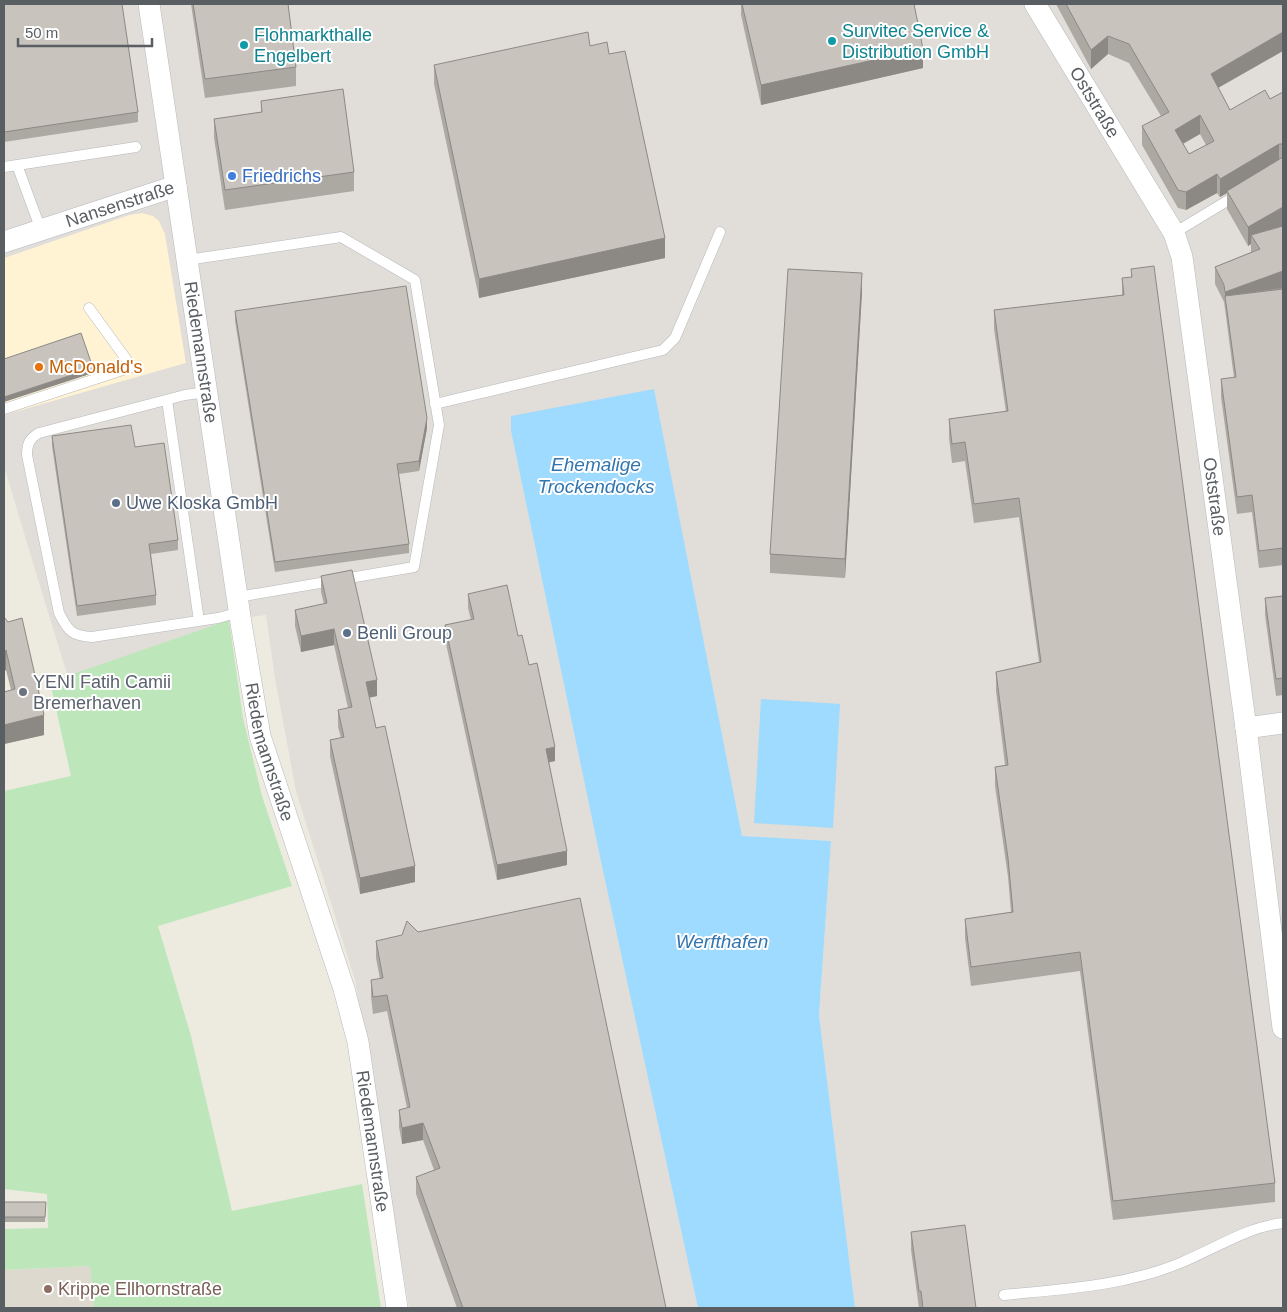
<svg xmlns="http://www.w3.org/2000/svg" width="1287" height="1312" font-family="Arial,sans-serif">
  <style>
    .commercial { fill: #fff3d4 }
    .industrial { fill: #e1ddd8 }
    .education { fill: #ddd9cf }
    .green { fill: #bde7ba }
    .water { fill: #9fdaff }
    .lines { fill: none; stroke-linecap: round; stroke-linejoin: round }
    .lane-casing { stroke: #b6b9be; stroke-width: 11 }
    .street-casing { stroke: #b6b9be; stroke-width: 22 }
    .lane { stroke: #fff; stroke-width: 10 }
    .street { stroke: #fff; stroke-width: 21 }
    .wall { fill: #aca9a3; fill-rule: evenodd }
    .shaded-wall { fill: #8c8984 }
    .building { fill: #c8c4bd; stroke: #8c8984; fill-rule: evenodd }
    .culture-dot { fill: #0f9aa8; stroke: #fff; stroke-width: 2 }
    .shop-dot { fill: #3f7fe0; stroke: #fff; stroke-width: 2 }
    .food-dot { fill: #e8710a; stroke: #fff; stroke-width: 2 }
    .service-dot { fill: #5c6f8a; stroke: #fff; stroke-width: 2 }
    .worship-dot { fill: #6b7280; stroke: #fff; stroke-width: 2 }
    .education-dot { fill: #8d6e63; stroke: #fff; stroke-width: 2 }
    .labels { text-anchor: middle; stroke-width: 4; stroke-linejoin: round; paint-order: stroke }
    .culture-label { font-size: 18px; fill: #0d838f; stroke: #fff; text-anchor: start }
    .street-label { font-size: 18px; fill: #595e63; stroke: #fff }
    .shop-label { font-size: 18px; fill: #366cbe; stroke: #fff; text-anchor: start }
    .food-label { font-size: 18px; fill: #c56008; stroke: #fff; text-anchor: start }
    .service-label { font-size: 18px; fill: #4e5e75; stroke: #fff; text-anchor: start }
    .worship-label { font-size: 18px; fill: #5b616d; stroke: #fff; text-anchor: start }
    .education-label { font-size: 18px; fill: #785e54; stroke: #fff; text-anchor: start }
    .water-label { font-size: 19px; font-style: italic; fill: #3375af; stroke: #fff }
  </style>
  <rect width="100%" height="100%" fill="#edeae0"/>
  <path class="commercial" d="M142 213 153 216 159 221 165 234 186 363 4 415V258L129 215Z"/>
  <path class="industrial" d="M4 4H1283V1308H855L819 1015 831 841 742 836 654 390 511 431 600 857 698 1308H409L355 980 296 791 275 678 266 615 229 620 68 677 34 566 4 466V415L186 363 165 234 159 221 153 216 142 213 129 215 4 258Z"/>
  <path class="education" d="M90 1266 94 1308H4V1270Z"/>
  <path class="green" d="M229 620 243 718 262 796 292 886 158 926 191 1036 232 1211 362 1184 381 1308H94L90 1266 4 1270V1229L48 1228 47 1194 4 1189V791L71 776 50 682Z"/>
  <path class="water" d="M654 389 742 836 831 841 819 1015 855 1308H698L600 857 511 431V416Z
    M761 699 840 704 833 828 754 823Z"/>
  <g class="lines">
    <defs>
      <path id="lane" d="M17 165 41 230
        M4 167 136 147
        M1174 233 1237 195
        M187 260 341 237 415 280 439 425 414 567 238 597
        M207 392 185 395 39 433C29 439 27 444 27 455L59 613C68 631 72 636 92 637L218 618 240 612
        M167 400 199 621
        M435 404 663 350 675 338 720 232
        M4 409 132 367 89 308
        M1004 1295C1063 1289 1125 1286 1180 1263 1215 1249 1246 1227 1283 1223"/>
      <g id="street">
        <path id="s1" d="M149 4 241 623 260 736 344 989 358 1042 397 1308"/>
        <path id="s2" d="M1035 4 1174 233 1182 257 1246 728 1283 1028"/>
        <path id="s3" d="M4 242 176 186"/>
        <path d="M1246 728 1283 723"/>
      </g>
    </defs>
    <use href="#lane" class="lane-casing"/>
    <use href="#street" class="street-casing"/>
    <use href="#lane" class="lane"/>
    <use href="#street" class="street"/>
  </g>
  <path class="wall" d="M4 4 138 112V122L4 142Z
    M191 4H288L296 67V86L205 98Z
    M741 4H914L923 68 761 105 741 15Z
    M1056 4H1283L1218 88 1230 110 1270 99 1283 92V565L1259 568 1252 512 1237 514 1221 397V379L1234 378 1225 309 1224 302 1215 284V267L1251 252V244L1248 246 1227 209V193L1220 197 1217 193 1186 210 1178 208 1142 145V126L1161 116 1129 63 1108 54 1091 69ZM1200 134 1206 145 1189 154 1183 144Z
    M590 46 609 54 665 258 479 298 434 84V65Z
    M261 101 354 172V191L225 210 214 138V119L261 112Z
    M1131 269 1275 1183V1202L1113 1220 1080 971 971 986 965 938V919L1011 912 1008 877 995 786V767L1005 765 996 691V672L1039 662 1019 517 974 523 965 461 952 463 949 438V419L1006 412 994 329V310L1122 295V278L1131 277Z
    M862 292 845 578 770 573V554Z
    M235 311 427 428 419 471 399 474 409 544V553L275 572 235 321Z
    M52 436 135 447 178 540V550L151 554 156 595V605L77 616 52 446Z
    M321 576 377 696 369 698 376 728 415 882 360 894 330 756V740L341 738 338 727V710L348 708 334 645 301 652 295 626V610L324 604 321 592Z
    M468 594 518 636 529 665 555 761 549 762 567 865 497 880 445 639V625L471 620 468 608Z
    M1283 596V695L1276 696 1265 615V598Z
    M4 617 44 735 4 744V692L11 690 6 670Z
    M376 941 666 1308H457L416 1194V1177L434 1170 423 1140 402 1144 399 1127V1110L407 1108 387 1011 373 1014 371 997V980L380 979 376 958Z
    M4 1202H46L45 1222H4Z
    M911 1232 976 1308H919L911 1250Z"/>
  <path class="shaded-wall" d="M1283 32V51L1211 92V74Z
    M1108 36V54L1091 69V50Z
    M923 49V68L761 105V85Z
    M1200 115V134L1175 148V130Z
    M1279 144V162L1227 191V193L1220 197V179Z
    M1217 174V193L1186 210V192Z
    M1283 207V226L1251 235V244L1248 246V227Z
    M665 238V258L479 298V279Z
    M1283 271V288L1225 296V309V292Z
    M862 273V292L845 578V559Z
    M93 368V373L4 402V397Z
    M427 418V428L419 471V461Z
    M334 629V645L301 652V636Z
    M6 650V670L4 672V653Z
    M377 680V696L366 698V682Z
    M44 715V735L4 744V725Z
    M555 747V761L546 763V749Z
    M567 851V865L497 880V865Z
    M415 866V882L360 894V878Z
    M423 1123V1140L402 1144V1128Z"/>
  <path class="building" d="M4 4H122L138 112 4 132Z
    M193 4H288L296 67 205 79Z
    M742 4H914L923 49 761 85Z
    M1066 4H1283V32L1211 74 1230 110 1265 90 1270 99 1283 92V144H1279L1220 179 1217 174 1186 192 1178 190 1142 126 1169 112 1129 44 1108 36 1091 50ZM1200 115 1214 141 1189 154 1175 130Z
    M588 32 590 46 607 42 609 54 625 51 665 238 479 279 434 65Z
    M343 89 354 172 225 190 214 119 262 112 261 101Z
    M1283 157V207L1248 227 1227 191Z
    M1283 226V271L1225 292 1224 285 1215 267 1260 249 1251 235Z
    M1154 266 1275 1183 1113 1201 1080 952 971 967 965 919 1013 912 1008 858 995 767 1008 765 996 672 1041 662 1019 498 974 504 965 442 952 444 949 419 1008 411 994 310 1124 295 1122 278 1132 277 1131 269Z
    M788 269 862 273 845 559 770 554Z
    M406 286 427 418 419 461 397 464 409 544 275 562 235 311Z
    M1283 289V548L1259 551 1252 495 1237 497 1221 379 1236 377 1225 296Z
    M81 333 93 368 4 397V359Z
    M131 425 135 447 164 443 178 540 149 544 156 595 77 606 52 436Z
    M352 570 377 680 366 682 376 728 385 726 415 866 360 878 330 740 344 737 338 710 352 707 334 629 301 636 295 610 327 603 321 576Z
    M507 585 518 636 522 635 529 665 537 663 555 747 546 749 567 851 497 865 445 625 474 619 468 594Z
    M1283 596V678L1276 679 1265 598Z
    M4 617 8 622 22 618 44 715 4 725V692L15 689 6 650 4 653Z
    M580 898 666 1308H463L416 1177 440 1168 423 1123 402 1128 399 1110 410 1107 387 995 373 997 371 980 383 978 376 941 402 935 407 921 418 932Z
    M4 1202H46L45 1217H4Z
    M965 1225 976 1308H923L921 1291H919L911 1232Z"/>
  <g class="culture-dot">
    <circle cx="832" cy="41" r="5"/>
    <circle cx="244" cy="45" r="5"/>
  </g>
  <circle class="shop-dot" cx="232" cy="176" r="5"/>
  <circle class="food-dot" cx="39" cy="367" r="5"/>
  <g class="service-dot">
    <circle cx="116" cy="503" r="5"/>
    <circle cx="347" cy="633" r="5"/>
  </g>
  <circle class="worship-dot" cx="23" cy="692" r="5"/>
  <circle class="education-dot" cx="48" cy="1289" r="5"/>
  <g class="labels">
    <g class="culture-label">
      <text x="842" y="37">Survitec Service &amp;<tspan x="842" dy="21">Distribution GmbH</tspan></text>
      <text x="254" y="41">Flohmarkthalle<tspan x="254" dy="21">Engelbert</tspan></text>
    </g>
    <g class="street-label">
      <text dy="6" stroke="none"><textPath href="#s2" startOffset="115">Oststraße</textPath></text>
      <text dy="6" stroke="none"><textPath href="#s3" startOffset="122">Nansenstraße</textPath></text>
      <text dy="6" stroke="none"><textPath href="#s1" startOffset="352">Riedemannstraße</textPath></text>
      <text dy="6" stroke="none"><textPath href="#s2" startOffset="535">Oststraße</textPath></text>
      <text dy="6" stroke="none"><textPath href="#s1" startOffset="758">Riedemannstraße</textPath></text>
      <text dy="6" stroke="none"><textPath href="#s1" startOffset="1162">Riedemannstraße</textPath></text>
    </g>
    <g class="shop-label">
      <text x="242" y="182">Friedrichs</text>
    </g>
    <g class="food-label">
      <text x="49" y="373">McDonald's</text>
    </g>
    <g class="service-label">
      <text x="126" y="509">Uwe Kloska GmbH</text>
      <text x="357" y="639">Benli Group</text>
    </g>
    <g class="worship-label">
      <text x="33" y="688">YENI Fatih Camii<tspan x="33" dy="21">Bremerhaven</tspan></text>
    </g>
    <g class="education-label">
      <text x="58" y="1295">Krippe Ellhornstraße</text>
    </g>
    <g class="water-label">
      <text x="596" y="471">Ehemalige<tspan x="596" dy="22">Trockendocks</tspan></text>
      <text x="722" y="948">Werfthafen</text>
    </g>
  </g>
  <rect width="1287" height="1312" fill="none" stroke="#595e63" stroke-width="10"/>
  <path d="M18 38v8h134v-8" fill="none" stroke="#595e63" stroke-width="2.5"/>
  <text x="25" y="38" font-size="15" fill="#595e63" stroke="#ffffff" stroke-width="4" paint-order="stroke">50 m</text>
</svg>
